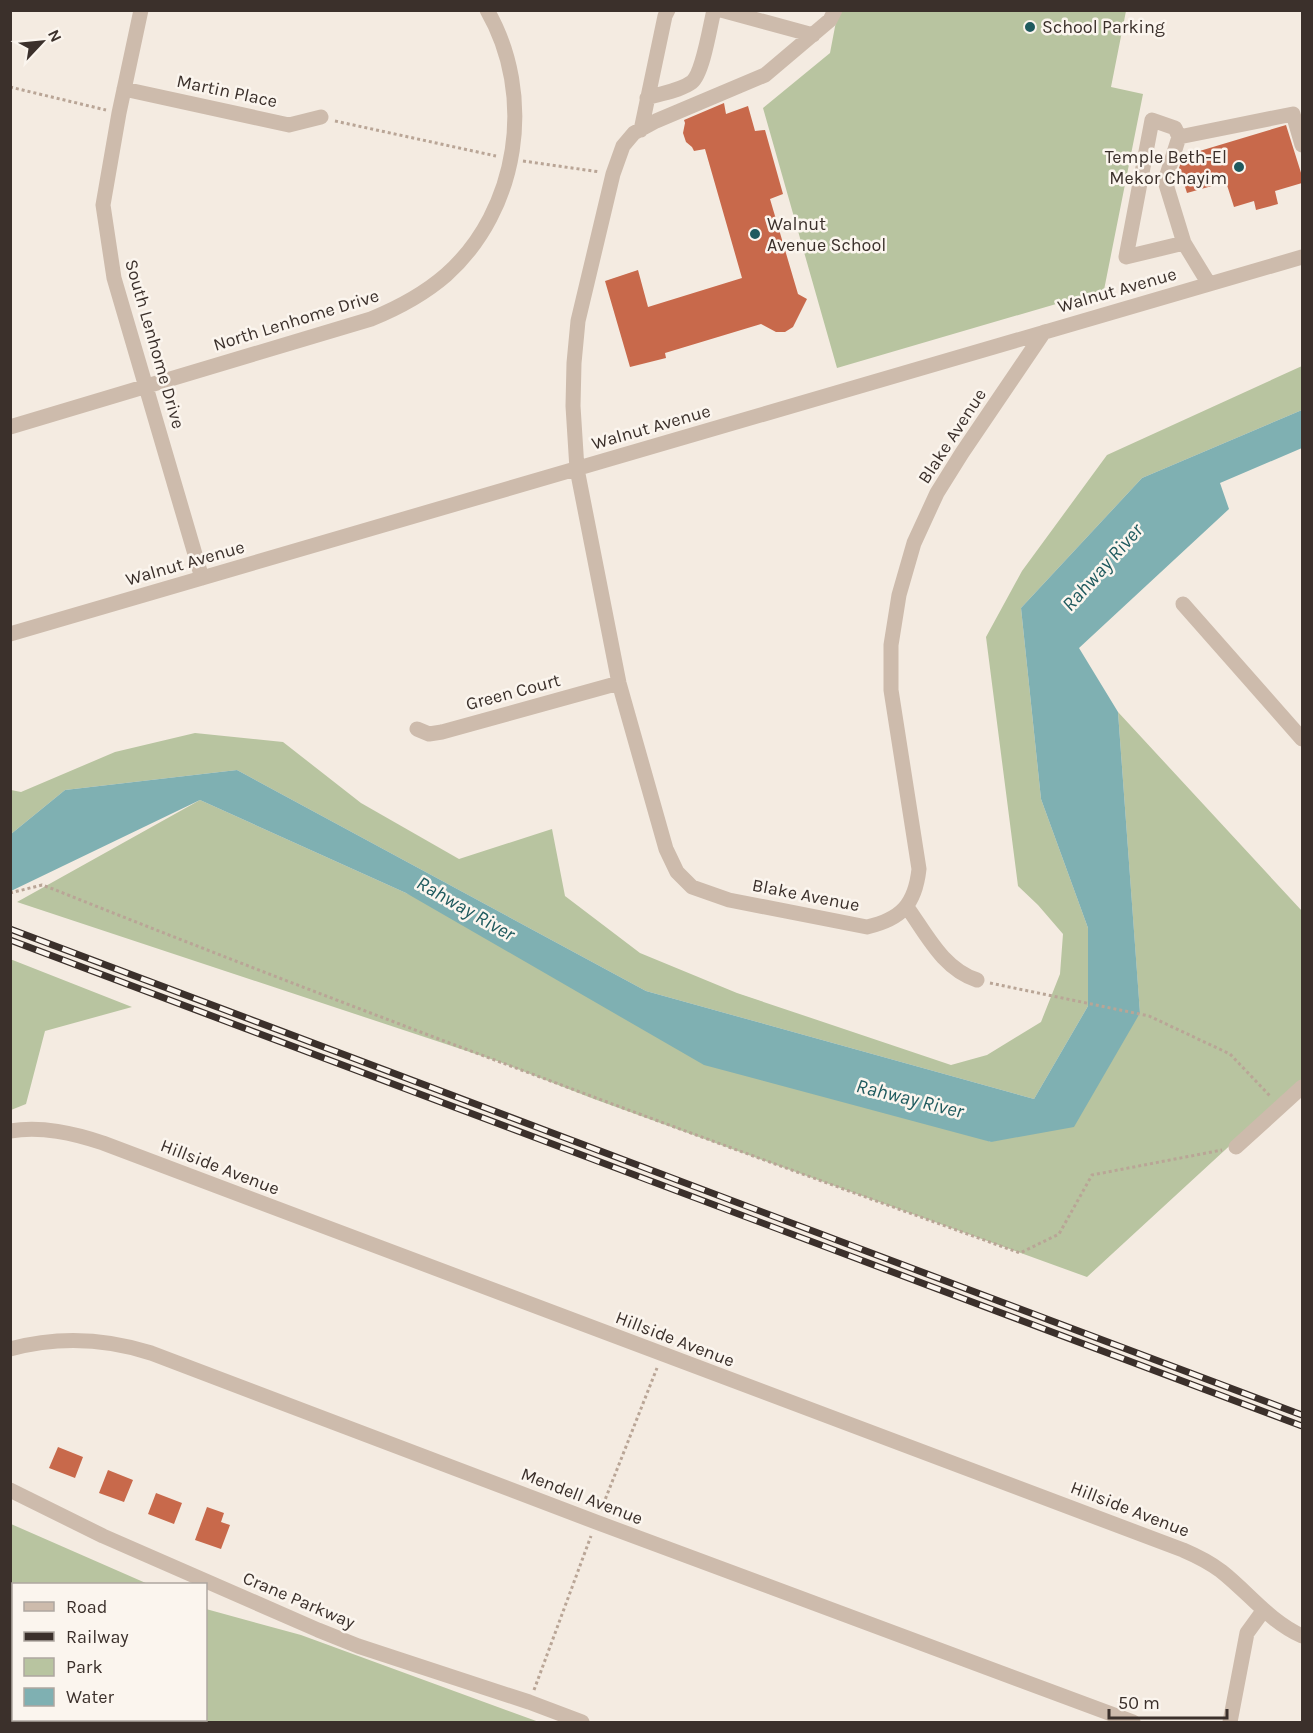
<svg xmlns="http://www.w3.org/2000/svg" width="1313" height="1733" font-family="Karla,sans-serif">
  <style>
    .green { fill: #b8c4a0 }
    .water { fill: #7fb0b2 }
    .building { fill: #c8694b }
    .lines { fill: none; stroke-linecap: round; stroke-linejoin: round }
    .path { stroke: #b9a596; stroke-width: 3; stroke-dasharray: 3 3; stroke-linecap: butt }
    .minor { stroke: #cdbbac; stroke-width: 15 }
    .rail-casing { stroke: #3b302b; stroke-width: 7 }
    .rail { stroke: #fbf5ee; stroke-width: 4.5; stroke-dasharray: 14; stroke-linecap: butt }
    .poi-dot { fill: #1f5a5e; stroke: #fbf5ee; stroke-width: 2 }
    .labels { text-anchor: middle; stroke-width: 5; stroke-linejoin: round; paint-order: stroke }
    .poi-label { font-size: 18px; fill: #3b302b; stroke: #fbf5ee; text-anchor: start }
    .street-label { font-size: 18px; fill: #3b302b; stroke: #fbf5ee }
    .water-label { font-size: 20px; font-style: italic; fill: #1f5a5e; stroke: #fbf5ee }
  </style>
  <rect width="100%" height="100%" fill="#f4ebe1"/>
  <path class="green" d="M838 11H1126L1111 87 1143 94 1104 290 837 368 763 108 830 53Z
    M1302 366V410L1142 478 1021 608 1041 799 1088 928V1006L1034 1099 646 991 237 770 65 790 11 834V790L21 792 115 752 195 733 283 742 361 803 459 859 552 829 565 896 640 953 737 993 951 1065 987 1055 1041 1022 1060 974 1063 934 1038 905 1018 886 986 637 1022 571 1107 455Z
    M1118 712 1302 911V1079L1087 1277 594 1099 500 1062 17 902 200 800 406 893 991 1142 1140 1014Z
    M10 959 132 1007 45 1031 26 1104 11 1110Z
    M11 1524 148 1584H14V1720H206V1609L301 1635 539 1722H11Z"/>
  <path class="water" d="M1302 410V448L1220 483 1229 509 1079 648 1118 712 1140 1013 1074 1127 991 1142 704 1065 406 893 200 800 11 891V834L65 790 237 770 646 991 1034 1099 1088 1006V928L1041 799 1021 608 1142 478Z"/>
  <path class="building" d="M724 103 726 114 748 106 755 131 765 130 783 194 770 199 798 294 807 299 793 327 785 332H776L761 324 665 353 666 358 630 367 605 281 638 270 648 307 742 278 705 149 694 151 692 147 686 142 683 133 685 123 684 120Z
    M1286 125 1302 176V183L1275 191 1278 204 1256 210 1254 201 1234 207 1226 182 1187 193 1179 168 1183 156Z
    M58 1447 83 1457 75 1478 49 1468Z
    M108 1470 133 1480 124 1502 99 1493Z
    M156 1493 182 1503 174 1524 148 1514Z
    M207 1507 224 1513 221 1522 230 1525 221 1549 195 1540Z"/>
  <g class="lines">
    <path class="path" d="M10 87 106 110
      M335 121 496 156
      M523 161 600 172
      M10 893 42 885 53 889C373 1017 696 1136 1020 1253L1059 1234 1092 1175 1222 1150
      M990 983 1149 1016 1230 1054 1271 1097
      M601 1510 657 1368
      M534 1690 591 1536"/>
    <path class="minor" d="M141 10 119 113 103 205 114 278 202 578
      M721 10 813 35
      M835 10 830 20 765 75 656 121 634 133 623 146 613 174 578 321 574 363 573 406 577 469 619 683 666 849 677 872 692 887 729 900 867 927C901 919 915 905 919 869L891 690V645L899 595 914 543 937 493 962 453 1044 332
      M124 89 289 125 321 117
      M647 98C661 93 680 91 692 82 703 73 710 26 714 10
      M641 130 665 16 668 10
      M1179 137 1175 128 1152 120 1126 257 1184 243
      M1209 284 1184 243 1165 181 1179 137 1293 114 1302 145
      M10 427 371 319C398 308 423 295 446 275 519 210 536 95 487 10
      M1183 604 1302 739
      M10 634 1302 257
      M417 729 429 734 442 732 619 683
      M907 907C927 935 943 969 977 980
      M10 1131C42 1126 73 1133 103 1143L1183 1550C1197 1556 1209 1562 1221 1571 1249 1593 1269 1621 1302 1636
      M1236 1147 1302 1087
      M10 1349C58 1336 104 1338 151 1353L596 1522 1133 1722
      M10 1490 103 1536 318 1630 358 1646 529 1702 582 1722
      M1230 1722 1247 1633 1263 1611"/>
    <defs>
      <path id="rail" d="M10 929 1302 1415
        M10 940 1302 1426"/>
    </defs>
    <use href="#rail" class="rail-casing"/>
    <use href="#rail" class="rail"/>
  </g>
  <g class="poi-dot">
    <circle cx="1030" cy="27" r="6"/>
    <circle cx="1239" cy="167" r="6"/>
    <circle cx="755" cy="234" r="6"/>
  </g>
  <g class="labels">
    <g class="poi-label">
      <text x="1042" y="33">School Parking</text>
      <text x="1227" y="163" text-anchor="end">Temple Beth-El<tspan x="1227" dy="21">Mekor Chayim</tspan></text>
      <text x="767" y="230">Walnut<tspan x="767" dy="21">Avenue School</tspan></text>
    </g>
    <g class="street-label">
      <text transform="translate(227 91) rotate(12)" y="6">Martin Place</text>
      <text transform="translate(1117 290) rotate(-16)" y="6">Walnut Avenue</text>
      <text transform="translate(296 320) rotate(-17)" y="6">North Lenhome Drive</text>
      <text transform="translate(155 344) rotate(74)" y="6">South Lenhome Drive</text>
      <text transform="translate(651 427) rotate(-16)" y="6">Walnut Avenue</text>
      <text transform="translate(952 436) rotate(-57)" y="6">Blake Avenue</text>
      <text transform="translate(185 563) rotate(-16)" y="6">Walnut Avenue</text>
      <text transform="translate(513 692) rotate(-15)" y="6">Green Court</text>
      <text transform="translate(806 895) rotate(11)" y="6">Blake Avenue</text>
      <text transform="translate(220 1167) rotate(21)" y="6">Hillside Avenue</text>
      <text transform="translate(675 1339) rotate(21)" y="6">Hillside Avenue</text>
      <text transform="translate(582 1496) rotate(21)" y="6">Mendell Avenue</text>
      <text transform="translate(1130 1509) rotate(21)" y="6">Hillside Avenue</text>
      <text transform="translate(299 1600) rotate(23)" y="6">Crane Parkway</text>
    </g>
    <g class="water-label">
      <text transform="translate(1102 567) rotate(-48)" y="7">Rahway River</text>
      <text transform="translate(466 908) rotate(30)" y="7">Rahway River</text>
      <text transform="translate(910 1098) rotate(14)" y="7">Rahway River</text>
    </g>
  </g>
  <rect width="1313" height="1733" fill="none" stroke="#3b302b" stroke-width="24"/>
  <rect x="12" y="1583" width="195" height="138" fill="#fbf5ee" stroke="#aea6a0" stroke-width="1.5"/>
  <rect x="24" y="1602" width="30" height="9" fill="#cdbbac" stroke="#aea6a0" stroke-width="1.5"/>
  <text x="66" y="1613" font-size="18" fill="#3b302b">Road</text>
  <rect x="24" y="1632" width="30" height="9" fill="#3b302b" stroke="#aea6a0" stroke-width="1.5"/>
  <text x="66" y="1643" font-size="18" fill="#3b302b">Railway</text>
  <rect x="24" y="1658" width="30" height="18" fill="#b8c4a0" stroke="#aea6a0" stroke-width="1.5"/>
  <text x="66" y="1673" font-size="18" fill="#3b302b">Park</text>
  <rect x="24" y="1688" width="30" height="18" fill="#7fb0b2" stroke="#aea6a0" stroke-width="1.5"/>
  <text x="66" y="1703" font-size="18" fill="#3b302b">Water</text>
  <g transform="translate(42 42) rotate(64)" stroke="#fbf5ee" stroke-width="4.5" paint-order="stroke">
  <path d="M0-4.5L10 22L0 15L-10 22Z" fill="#3b302b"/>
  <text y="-9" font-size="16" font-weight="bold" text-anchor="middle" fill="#3b302b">N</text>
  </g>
  <path d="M1109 1709v9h118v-9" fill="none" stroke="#3b302b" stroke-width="3"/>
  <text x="1118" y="1709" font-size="18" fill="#3b302b" stroke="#fbf5ee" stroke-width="4.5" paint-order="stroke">50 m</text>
</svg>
